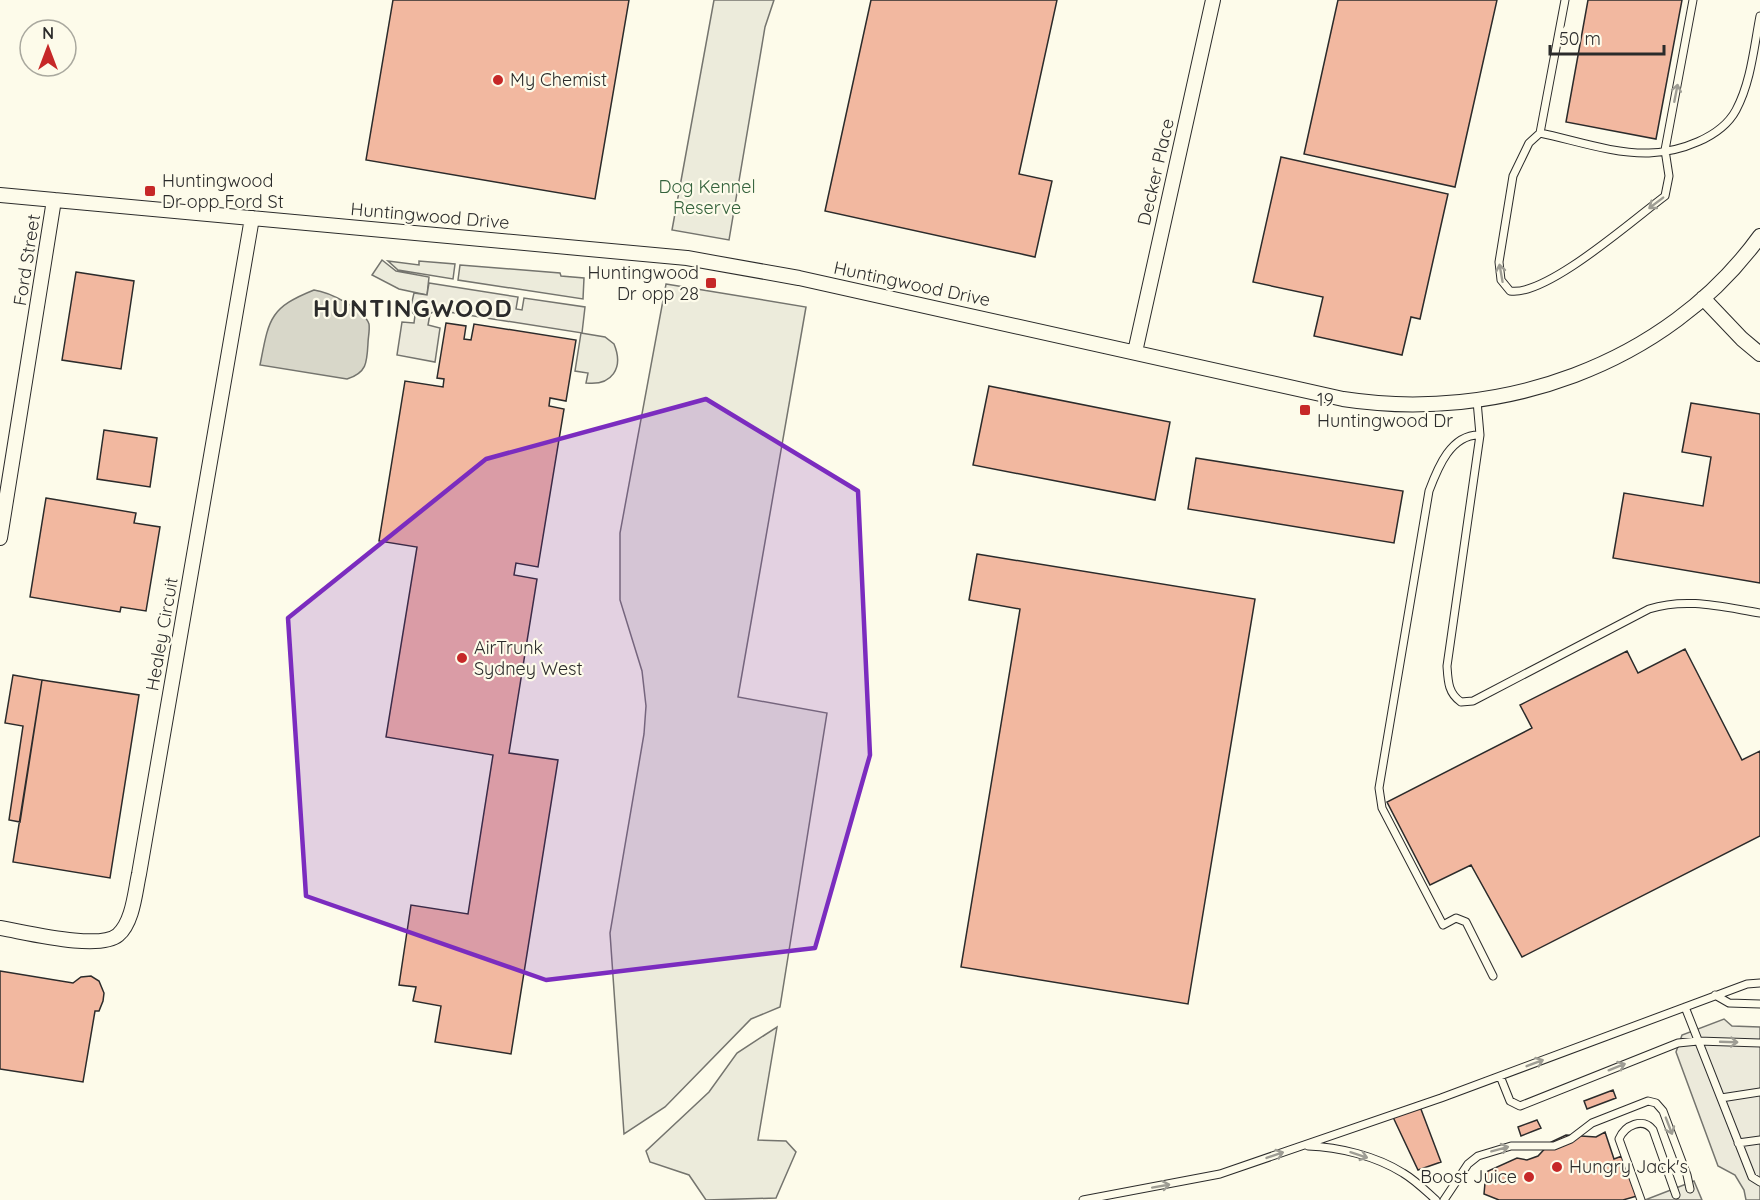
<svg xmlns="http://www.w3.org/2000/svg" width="1760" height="1200" font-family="Quicksand,sans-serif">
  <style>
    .green { fill: #ecebdb; stroke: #74746e; stroke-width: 1.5 }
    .parking { fill: #eceadb; stroke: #74746e; stroke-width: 1.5 }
    .water { fill: #d8d7c9; stroke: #74746e; stroke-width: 1.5 }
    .building { fill: #f2b8a0; stroke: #2b2b2b; stroke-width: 1.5 }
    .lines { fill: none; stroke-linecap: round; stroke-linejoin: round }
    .service-casing { stroke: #2b2b2b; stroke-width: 9 }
    .minor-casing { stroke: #2b2b2b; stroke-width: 16 }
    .service { stroke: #fdfbea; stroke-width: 7 }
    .minor { stroke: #fdfbea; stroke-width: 14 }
    .oneway { stroke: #9e9d94 }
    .marked { fill: #7b2cbf; fill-opacity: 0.2; stroke: #7b2cbf; stroke-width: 4.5; stroke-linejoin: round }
    .poi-dot { fill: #c62828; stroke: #fdfbea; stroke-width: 2 }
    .labels { text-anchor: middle; stroke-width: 4.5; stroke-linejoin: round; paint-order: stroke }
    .poi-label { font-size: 18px; fill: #2b2b2b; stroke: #fdfbea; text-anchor: start }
    .street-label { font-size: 18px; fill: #2b2b2b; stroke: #fdfbea }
    .park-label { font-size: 18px; fill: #34623c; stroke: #fdfbea }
    .district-label { font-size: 24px; font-weight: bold; letter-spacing: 1.5px; fill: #2b2b2b; stroke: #fdfbea }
  </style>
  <rect width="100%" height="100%" fill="#fdfbea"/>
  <path class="green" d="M714 0H774L765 27 729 240 672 230Z
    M382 260 396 271 429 277 427 295 399 289 372 275Z
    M388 261 419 265V261L455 264 453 279 398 270Z
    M460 265 560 273 561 276 584 278 583 299 458 280Z
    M666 284 806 307 738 697 827 713 780 1007 751 1019 665 1107 624 1134 610 933 644 734 646 706 642 671 620 600V533Z
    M581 333 605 337 614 344C624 368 612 386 586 383L588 373 575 371Z
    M777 1027 758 1140 786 1141 796 1152 776 1198 706 1200 689 1175 650 1162 646 1151 709 1092 737 1053Z"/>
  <path class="parking" d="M429 283 518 297 516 309 522 310 524 298 585 307 582 333 436 310 430 314 428 325 440 328 435 362 397 355 402 322 414 323 415 315 410 310 414 293 427 295Z
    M1724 1019 1732 1026 1760 1027V1200H1746L1744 1190 1735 1175 1718 1166 1676 1052 1682 1035Z
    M1694 1181 1702 1200H1645Z"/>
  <path class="water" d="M314 290C329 292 364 309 369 324 370 330 368 338 368 343 367 362 367 373 347 379L260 365C269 319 269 308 314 290Z"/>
  <path class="building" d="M393 0H629L595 199 366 160Z
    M871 0H1057L1019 174 1052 181 1035 257 825 211Z
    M1338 0H1497L1455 187 1304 154Z
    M1588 0H1682L1656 139 1566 122Z
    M1281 157 1448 194 1420 319 1411 317 1402 355 1314 336 1323 297 1253 282Z
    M76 272 134 281 121 369 62 360Z
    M446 323 466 326 464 339 471 340 474 324 576 340 566 401 550 398 549 406 564 409 538 567 516 563 514 575 537 579 509 753 558 760 511 1054 435 1042 441 1006 413 1001 416 987 399 985 411 905 468 914 493 755 386 737 417 547 379 541 405 381 443 387 444 379 437 378Z
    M989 386 1170 422 1155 500 973 465Z
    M1691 403 1760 414V583L1613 558 1624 493 1703 506 1711 457 1682 452Z
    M104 430 157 438 150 487 97 479Z
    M1196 458 1403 491 1394 543 1188 509Z
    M46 498 136 513 134 523 160 527 146 611 121 607 120 612 30 597Z
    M977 554 1255 599 1188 1004 961 967 1020 609 969 600Z
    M1685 649 1742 760 1760 751V836L1522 957 1471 865 1430 885 1387 802 1532 728 1520 705 1627 651 1638 673Z
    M13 675 42 680 20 822 9 820 23 726 5 723Z
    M42 680 139 695 110 878 13 862Z
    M0 971 73 983 81 977 91 976 99 981 104 993 103 1001 99 1011H95L83 1082 0 1069Z
    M1613 1090 1616 1098 1587 1109 1584 1101Z
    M1419 1104 1441 1162 1418 1170 1392 1115Z
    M1537 1120 1541 1128 1521 1136 1518 1127Z
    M1605 1132 1614 1159 1622 1156 1637 1196 1623 1200H1499L1484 1194 1486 1172 1517 1158 1527 1160 1538 1156 1551 1142 1566 1135 1596 1137Z"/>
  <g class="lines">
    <defs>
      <path id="service" d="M1565 0 1540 133C1574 140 1613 154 1649 153 1679 152 1721 138 1736 110 1751 82 1754 47 1760 16
        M1540 133 1529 143 1513 176 1499 262 1501 280 1510 291C1546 297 1634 219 1665 196L1669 176 1665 150 1693 0
        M1477 401 1480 435 1447 666C1448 681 1448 693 1461 702L1473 701 1649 609C1687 597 1722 607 1760 613
        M1480 435C1451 434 1438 467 1429 491L1379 788 1382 808 1443 925 1456 918 1466 922 1493 976
        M1715 995 1729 1003 1760 1004
        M1685 1007 1752 1177 1760 1182
        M1500 1076 1510 1101 1520 1106 1678 1043 1698 1041 1760 1043
        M1721 1098 1760 1092
        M1738 1143 1760 1140
        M1308 1146C1339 1147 1376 1156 1403 1173 1415 1180 1426 1191 1436 1200
        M1083 1200 1220 1174 1441 1098 1747 984 1760 983
        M1444 1200 1468 1164 1478 1156 1511 1146H1554L1571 1139 1592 1123 1648 1101 1656 1103 1663 1111 1687 1175 1690 1189
        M1641 1200 1619 1139C1625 1125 1643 1117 1653 1130L1676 1195"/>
      <path id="minor" d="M0 195 687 258 799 278 1343 399C1498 423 1666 366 1760 236
        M1703 298 1742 339 1760 354
        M1135 352 1213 0
        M0 538 54 200
        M0 928C25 932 99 951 118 935 133 922 135 892 139 874L252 218"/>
    </defs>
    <use href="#service" class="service-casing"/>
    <use href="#minor" class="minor-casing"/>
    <use href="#service" class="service"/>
    <use href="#minor" class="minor"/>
  </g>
  <defs><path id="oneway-shaft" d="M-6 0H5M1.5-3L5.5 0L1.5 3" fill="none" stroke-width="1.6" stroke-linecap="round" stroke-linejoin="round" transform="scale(1.5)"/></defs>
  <g class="oneway">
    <use href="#oneway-shaft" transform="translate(1676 93) rotate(-79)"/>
    <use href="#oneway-shaft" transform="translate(1656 203) rotate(143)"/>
    <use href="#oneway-shaft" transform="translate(1501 273) rotate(-100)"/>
    <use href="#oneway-shaft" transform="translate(1729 1042) rotate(2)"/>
    <use href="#oneway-shaft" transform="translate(1535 1063) rotate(-21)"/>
    <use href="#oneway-shaft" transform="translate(1617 1067) rotate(-22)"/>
    <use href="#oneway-shaft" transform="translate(1669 1126) rotate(69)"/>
    <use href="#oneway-shaft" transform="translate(1500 1149) rotate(-15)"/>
    <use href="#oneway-shaft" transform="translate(1275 1155) rotate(-19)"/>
    <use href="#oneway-shaft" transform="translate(1359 1155) rotate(18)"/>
    <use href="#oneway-shaft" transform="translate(1161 1186) rotate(-10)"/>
  </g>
  <path class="marked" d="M706 399 858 491 870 755 815 948 546 980 306 896 288 618 486 459Z"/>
  <g class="poi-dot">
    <circle cx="498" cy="80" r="6"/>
    <rect x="144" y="185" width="12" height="12" rx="3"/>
    <rect x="705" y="277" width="12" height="12" rx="3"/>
    <rect x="1299" y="404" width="12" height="12" rx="3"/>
    <circle cx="462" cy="658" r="6"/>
    <circle cx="1557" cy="1167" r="6"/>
    <circle cx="1529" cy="1177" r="6"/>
  </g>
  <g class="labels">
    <g class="poi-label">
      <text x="510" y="86">My Chemist</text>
      <text x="162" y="187">Huntingwood<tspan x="162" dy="21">Dr opp Ford St</tspan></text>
      <text x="699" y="279" text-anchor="end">Huntingwood<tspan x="699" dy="21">Dr opp 28</tspan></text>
      <text x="1317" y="406">19<tspan x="1317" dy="21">Huntingwood Dr</tspan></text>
      <text x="474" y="654">AirTrunk<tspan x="474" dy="21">Sydney West</tspan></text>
      <text x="1569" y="1173">Hungry Jack's</text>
      <text x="1517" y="1183" text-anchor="end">Boost Juice</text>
    </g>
    <g class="street-label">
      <text transform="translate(1156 172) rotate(-77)" y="6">Decker Place</text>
      <text transform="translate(430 216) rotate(5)" y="6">Huntingwood Drive</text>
      <text transform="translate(27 260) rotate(-81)" y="6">Ford Street</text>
      <text transform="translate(912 284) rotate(12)" y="6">Huntingwood Drive</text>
      <text transform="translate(162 634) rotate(-80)" y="6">Healey Circuit</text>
    </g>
    <g class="park-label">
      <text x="707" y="193">Dog Kennel<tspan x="707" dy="21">Reserve</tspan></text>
    </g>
    <g class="district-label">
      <text x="413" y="317">HUNTINGWOOD</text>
    </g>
  </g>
  <g transform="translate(48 48)"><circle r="28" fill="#fdfbea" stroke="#a9a89e" stroke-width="1.5"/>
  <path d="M0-4.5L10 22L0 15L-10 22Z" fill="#c62828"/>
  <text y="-9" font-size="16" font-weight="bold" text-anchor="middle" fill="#2b2b2b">N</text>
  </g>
  <path d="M1550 45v9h114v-9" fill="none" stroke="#2b2b2b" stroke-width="3"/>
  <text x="1559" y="45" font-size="18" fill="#2b2b2b" stroke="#fdfbea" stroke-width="4.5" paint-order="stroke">50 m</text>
</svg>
